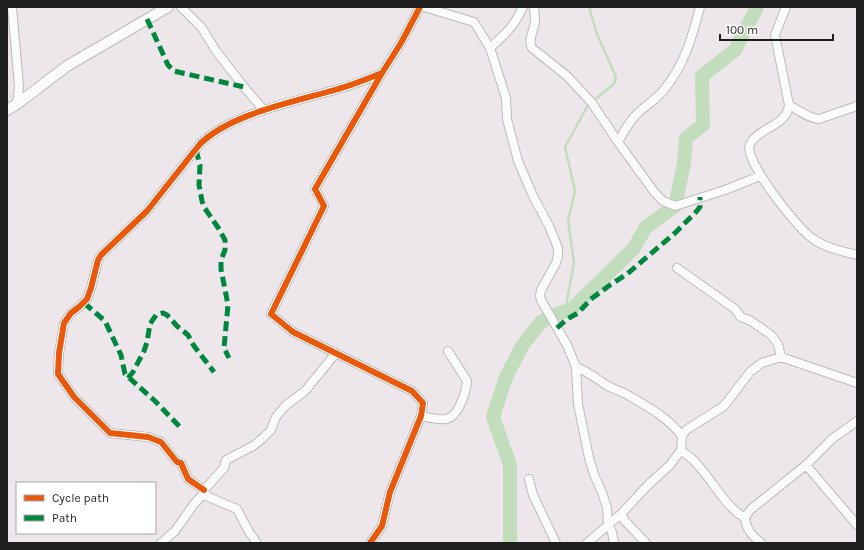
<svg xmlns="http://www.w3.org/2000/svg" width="864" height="550" font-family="Karla,sans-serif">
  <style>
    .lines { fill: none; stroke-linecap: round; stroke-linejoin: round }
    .stream { stroke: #c2ddbc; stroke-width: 2.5 }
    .river { stroke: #c2ddbc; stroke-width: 14 }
    .minor-casing { stroke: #bdbabc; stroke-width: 10 }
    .tertiary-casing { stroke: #bdbabc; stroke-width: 12 }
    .minor { stroke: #fcfbfc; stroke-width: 8 }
    .tertiary { stroke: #fcfbfc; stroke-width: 10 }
    .quiet { stroke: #00873e; stroke-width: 5; stroke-dasharray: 10 5; stroke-linecap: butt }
    .cycleway-casing { stroke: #fff; stroke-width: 8 }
    .cycleway { stroke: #e8590c; stroke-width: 6 }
  </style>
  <rect width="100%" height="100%" fill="#ede7eb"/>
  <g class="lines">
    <path class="stream" d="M565 312 574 262 568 221 575 191 565 147 588 105 614 84 616 77 597 34 589 7"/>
    <path class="river" d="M510 543V465L493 417 506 377 522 346 540 323 551 316 572 309 634 248 646 227 675 206 684 164 686 138 703 125 702 76 735 50 757 7"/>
    <defs>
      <path id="minor" d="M12 7 19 86 17 104
        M181 7 202 28 216 51 244 87 263 109
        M424 7 474 22 490 48 506 98 507 119 518 161 533 196 549 226 558 248V256L556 263 541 290 540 296 541 300 567 345 576 367 578 404 589 458 595 477 602 492 607 508 608 524 612 532 614 543
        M534 7C534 11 535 16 535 20 535 29 527 40 532 48L567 76 592 103 618 142 655 193 663 201 675 206 725 190 760 176
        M786 7 775 35 789 105C787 126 759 127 750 144 742 159 798 229 812 238 825 248 842 251 857 255
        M490 48C506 33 513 28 523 7
        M789 105C799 110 807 118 819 119L857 106
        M618 142C624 131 630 120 639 112 647 105 656 99 663 91 684 66 692 38 700 7
        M677 268 735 309 741 317 751 321 771 335 778 344 781 357
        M576 367C591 373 596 379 608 386 615 390 624 392 631 397 650 408 668 418 682 436
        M421 416C441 420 452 425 461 403 464 396 467 389 467 381L448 351
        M681 450C685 454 691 457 695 462 713 480 723 505 745 518
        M806 465 857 525
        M529 479 533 495 556 543
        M204 490 188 479 181 463 177 462 161 442 148 437 110 433 74 397 58 374 59 353 64 323 71 313 79 307 87 299 91 288 98 260 101 255 147 211 200 144C232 113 295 102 338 89 353 85 367 79 382 73
        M621 514 625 521 646 543
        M161 543 175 531 194 504 205 492
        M257 543 249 532 237 509 206 496 204 490 224 468 226 460 253 446 263 438 271 430 276 417 285 406 305 391 336 353
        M370 543 382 526 390 492 421 416 423 403 412 391 293 332 271 314 324 206 315 189 382 73 401 43 420 7
        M587 543 621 514 647 486 670 465 681 450 682 436 686 430 724 406 750 372 762 363 781 357 857 383
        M761 543C753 536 746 530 745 518L750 510 806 465 832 439 857 421"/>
      <path id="tertiary" d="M7 110 17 104 67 66 168 7"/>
    </defs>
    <use href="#minor" class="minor-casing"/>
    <use href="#tertiary" class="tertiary-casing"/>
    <use href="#minor" class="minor"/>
    <use href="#tertiary" class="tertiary"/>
    <path class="quiet" d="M147 19 168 65 174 71 178 72 244 87
      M196 150 200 165 199 185 202 201 204 207 219 229 225 240V250L221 260V269L228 305 224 348 229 358
      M84 303 105 321 121 355 125 374 155 401 181 428
      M557 328 567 319 578 313 591 299 610 285 627 274 675 233 696 212 700 207V197
      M128 378 133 372 144 351 147 342 150 324 156 315 163 313 167 315 177 326 188 335 194 346 214 372"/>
    <defs>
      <path id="cycleway" d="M204 490 188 479 181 463 177 462 161 442 148 437 110 433 74 397 58 374 59 353 64 323 71 313 79 307 87 299 91 288 98 260 101 255 147 211 200 144C232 113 295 102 338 89 353 85 367 79 382 73
        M370 543 382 526 390 492 421 416 423 403 412 391 293 332 271 314 324 206 315 189 382 73 401 43 420 7"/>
    </defs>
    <use href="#cycleway" class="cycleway-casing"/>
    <use href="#cycleway" class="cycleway"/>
  </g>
  <rect width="864" height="550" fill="none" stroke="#1e1e1e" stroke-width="16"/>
  <rect x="16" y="482" width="140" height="52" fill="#ffffff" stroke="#a5a5a5"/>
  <rect x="24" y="495" width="20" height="6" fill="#e8590c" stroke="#a5a5a5"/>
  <text x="52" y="502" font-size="12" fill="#1e1e1e">Cycle path</text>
  <rect x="24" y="515" width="20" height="6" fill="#00873e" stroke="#a5a5a5"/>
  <text x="52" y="522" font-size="12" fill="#1e1e1e">Path</text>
  <path d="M720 34v6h113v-6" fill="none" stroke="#1e1e1e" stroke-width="2"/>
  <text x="726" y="34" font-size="12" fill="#1e1e1e" stroke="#ffffff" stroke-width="3" paint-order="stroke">100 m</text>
</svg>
